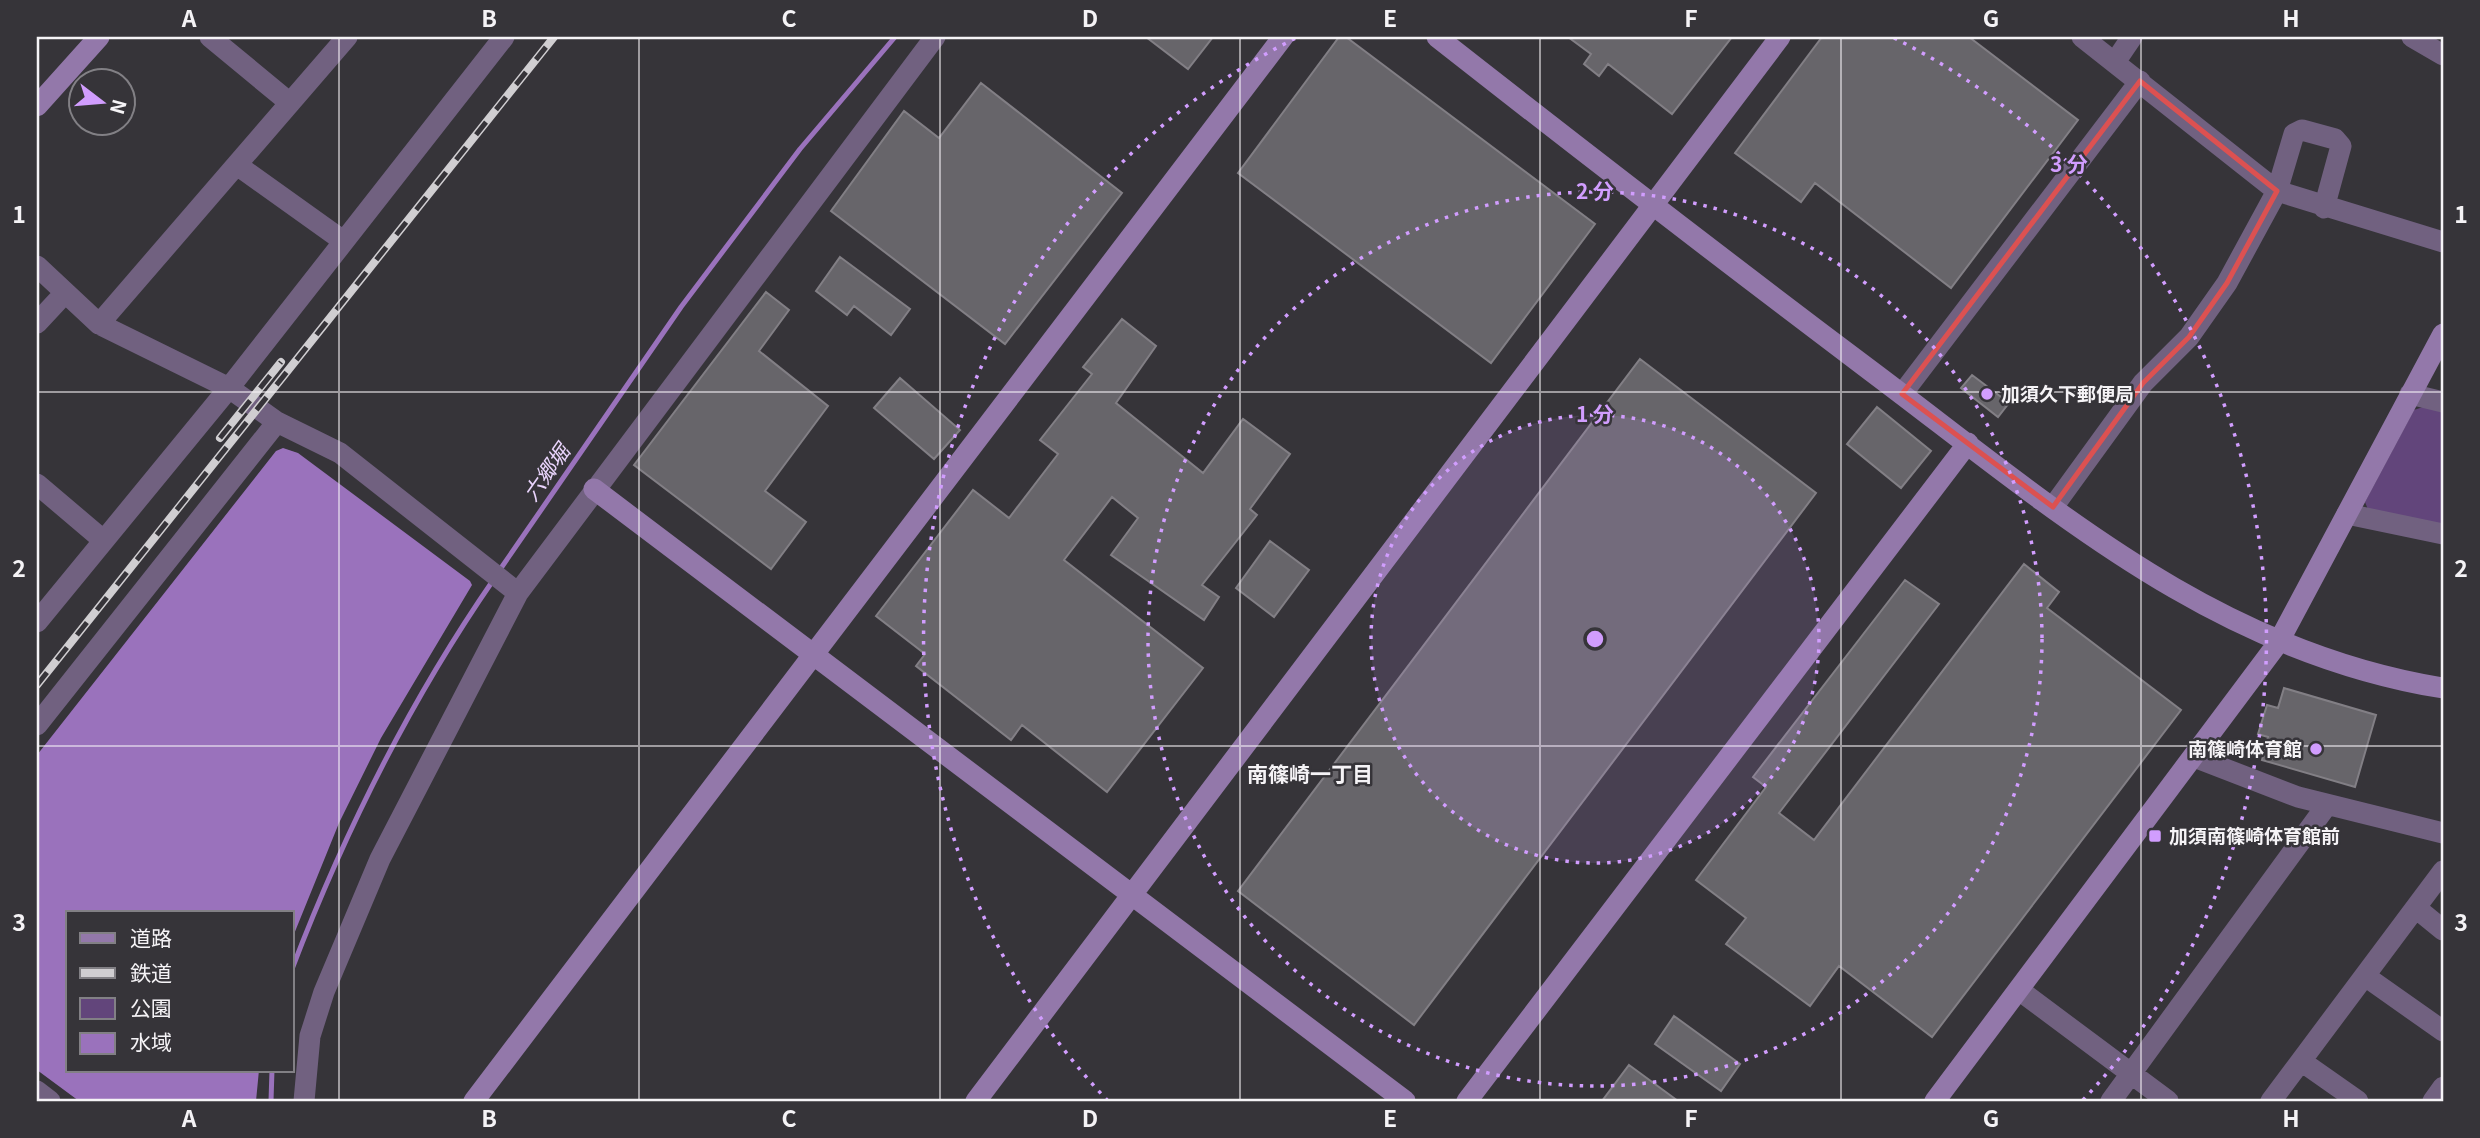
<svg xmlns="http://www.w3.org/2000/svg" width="2480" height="1138" font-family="Georgia,'Noto Sans JP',serif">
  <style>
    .green { fill: #62457b }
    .water { fill: #9a72bc }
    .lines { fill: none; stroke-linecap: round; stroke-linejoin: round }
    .stream { stroke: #9a72bc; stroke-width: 5 }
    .building { fill: #67656a; stroke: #827f85; stroke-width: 2 }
    .street { stroke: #716180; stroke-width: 21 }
    .secondary { stroke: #9378aa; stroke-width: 21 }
    .rail-casing { stroke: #d0ced1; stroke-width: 8 }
    .rail { stroke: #363439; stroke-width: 5; stroke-dasharray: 16; stroke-linecap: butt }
    .marked { fill: none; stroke: #dc5151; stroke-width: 5; stroke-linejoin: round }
    .grid { fill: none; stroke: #f5f3f6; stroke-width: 2; stroke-opacity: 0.55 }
    .ring { fill: none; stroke: #d19dfe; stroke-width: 3.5; stroke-dasharray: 3.5 7 }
    .poi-dot { fill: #d19dfe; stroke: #363439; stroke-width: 2.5 }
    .labels { text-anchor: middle; stroke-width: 5; stroke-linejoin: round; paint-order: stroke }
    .poi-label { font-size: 19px; font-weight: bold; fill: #f5f3f6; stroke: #363439; text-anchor: start }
    .water-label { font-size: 21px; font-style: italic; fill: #ead5fd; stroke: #363439 }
    .neighbourhood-label { font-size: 21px; font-weight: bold; fill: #f5f3f6; stroke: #363439 }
    .centre { fill: #d19dfe; stroke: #363439; stroke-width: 3.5 }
    .ring-label { font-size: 21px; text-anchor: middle; font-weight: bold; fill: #d19dfe; stroke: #363439; stroke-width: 5; stroke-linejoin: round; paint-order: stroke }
    .neatline { fill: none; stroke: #f5f3f6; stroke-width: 2.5 }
    .grid-label { font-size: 23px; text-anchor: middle; font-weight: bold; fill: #f5f3f6 }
  </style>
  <rect width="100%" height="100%" fill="#363439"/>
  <path class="green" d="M2423 407 2443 412V526L2369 512 2365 502 2414 410Z"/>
  <path class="water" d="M283 448 298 453 470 581 472 585 381 738 339 823 292 939V912H68V1070H259L256 1101H79L37 1070V755L276 451Z"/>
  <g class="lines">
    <path class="stream" d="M499 571 681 307 800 149 895 37
      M292 969C344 833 411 699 494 579
      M271 1101 272 1070"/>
  </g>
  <path class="building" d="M1146 37H1213L1188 69Z
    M1339 37H1346L1595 224 1491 363 1238 173Z
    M1568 37H1732L1672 114 1608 64 1599 76 1584 64 1591 54Z
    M1822 37H1969L2078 120 1951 288 1815 183 1801 202 1735 153Z
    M981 83 1122 193 1005 344 831 211 904 111 939 138Z
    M840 257 910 309 891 335 854 306 847 315 816 291Z
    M766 292 789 310 759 351 828 406 765 491 806 522 771 569 634 465Z
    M1122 319 1156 346 1116 403 1203 473 1243 419 1290 454 1250 509 1257 515 1202 585 1219 597 1204 620 1111 555 1138 518 1112 497 1064 560 1203 668 1107 792 1022 725 1011 740 916 666 925 654 876 616 973 490 1009 518 1058 454 1040 440 1092 374 1083 367Z
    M1640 359 1816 493 1414 1025 1238 891Z
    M1972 375 2009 403 1998 417 1961 388Z
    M900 378 960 430 934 459 874 408Z
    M1877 407 1931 451 1901 488 1847 444Z
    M1270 541 1309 570 1274 617 1236 588Z
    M2024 564 2059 592 2047 608 2181 710 1932 1037 1839 966 1810 1006 1726 944 1746 918 1696 880 1766 787 1753 777 1905 580 1939 604 1779 813 1814 840Z
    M2284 688 2376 715 2355 787 2262 760 2268 737 2258 734 2267 705 2278 708Z
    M1674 1016 1740 1064 1721 1091 1655 1044Z
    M1629 1065 1678 1101H1602Z"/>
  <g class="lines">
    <path class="street" d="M210 37 290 103
      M2082 37 2277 191 2443 242
      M2412 37 2443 55
      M2115 62 2132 37
      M237 165 342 240
      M37 266 99 324 229 388 277 422 340 453 518 593
      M37 323 64 294
      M99 324 347 37
      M1902 394 2140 81
      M2410 394 2443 402
      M37 484 103 540
      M2053 507 2143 383 2189 337 2227 283 2277 191 2294 134 2302 130 2335 139 2341 146 2324 208
      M2347 514 2443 534
      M37 622 229 388 504 37
      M37 725 277 422
      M2194 757 2298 797 2443 833
      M2416 908 2443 930
      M2365 976 2443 1031
      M2019 990 2168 1101
      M2301 1061 2358 1101
      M37 1091 50 1101
      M304 1101 310 1036 324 992 380 859 518 593 935 37
      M2111 1101 2327 805
      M2271 1101 2443 871
      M2433 1101 2443 1087"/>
    <path class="secondary" d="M1437 37C1581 150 1725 261 1871 371 2051 506 2213 651 2443 688
      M37 106 99 37
      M594 489 1405 1101
      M474 1101 1283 37
      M976 1101 1780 37
      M1467 1101 1968 443
      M1935 1101 2278 643 2443 334"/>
    <defs>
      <path id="rail" d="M220 438 281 362
        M37 685 554 37"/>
    </defs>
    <use href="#rail" class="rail-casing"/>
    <use href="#rail" class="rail"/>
  </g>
  <path class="marked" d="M2140 81 2277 191 2227 283 2189 337 2143 383 2053 507 1902 394Z"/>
  <path class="grid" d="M339 37V1101M639 37V1101M940 37V1101M1240 37V1101M1540 37V1101M1841 37V1101M2141 37V1101M37 392H2443M37 746H2443"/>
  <circle cx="1595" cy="639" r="224" fill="#d19dfe" fill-opacity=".12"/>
  <g class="ring">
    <circle cx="1595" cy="639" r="224"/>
    <circle cx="1595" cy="639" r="447"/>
    <path d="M1108 1101A671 671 0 0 1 1296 38M1894 38A671 671 0 0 1 2082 1101"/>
  </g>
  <g class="poi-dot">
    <circle cx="1987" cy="394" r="7"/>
    <circle cx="2316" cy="749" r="7"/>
    <rect x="2148" y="829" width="14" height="14" rx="3.5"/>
  </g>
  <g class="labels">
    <g class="poi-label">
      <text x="2001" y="401">加須久下郵便局</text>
      <text x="2302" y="756" text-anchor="end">南篠崎体育館</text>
      <text x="2169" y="843">加須南篠崎体育館前</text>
    </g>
    <g class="water-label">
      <text transform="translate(547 473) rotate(-55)" y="7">六郷堀</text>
    </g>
    <g class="neighbourhood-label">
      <text x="1310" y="782">南篠崎一丁目</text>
    </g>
  </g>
  <circle cx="1595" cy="639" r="10" class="centre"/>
  <g class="ring-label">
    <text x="2069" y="172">3 分</text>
    <text x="1595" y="199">2 分</text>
    <text x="1595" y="422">1 分</text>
  </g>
  <rect width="2480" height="1138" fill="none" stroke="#363439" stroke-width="77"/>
  <rect x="66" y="911" width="228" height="161" fill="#363439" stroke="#828085" stroke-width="2"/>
  <rect x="80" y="933" width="35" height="10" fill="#9378aa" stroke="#828085" stroke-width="2"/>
  <text x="130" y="946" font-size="21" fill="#f5f3f6">道路</text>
  <rect x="80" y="968" width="35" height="10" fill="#d0ced1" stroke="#828085" stroke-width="2"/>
  <text x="130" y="981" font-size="21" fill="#f5f3f6">鉄道</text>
  <rect x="80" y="998" width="35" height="21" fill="#62457b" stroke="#828085" stroke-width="2"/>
  <text x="130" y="1016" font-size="21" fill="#f5f3f6">公園</text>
  <rect x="80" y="1033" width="35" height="21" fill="#9a72bc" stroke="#828085" stroke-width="2"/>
  <text x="130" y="1050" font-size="21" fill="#f5f3f6">水域</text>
  <g transform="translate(102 102) rotate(106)"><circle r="33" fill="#363439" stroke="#828085" stroke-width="2"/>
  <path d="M0-5L12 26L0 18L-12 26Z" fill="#d19dfe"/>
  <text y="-10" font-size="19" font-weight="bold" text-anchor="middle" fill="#f5f3f6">N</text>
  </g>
  <rect x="38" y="38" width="2404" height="1062" class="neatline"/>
  <g class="grid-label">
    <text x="189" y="27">A</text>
    <text x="489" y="27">B</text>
    <text x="789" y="27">C</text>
    <text x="1090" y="27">D</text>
    <text x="1390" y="27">E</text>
    <text x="1691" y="27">F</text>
    <text x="1991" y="27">G</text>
    <text x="2291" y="27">H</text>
    <text x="19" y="223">1</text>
    <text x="2461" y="223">1</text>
    <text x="19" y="577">2</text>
    <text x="2461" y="577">2</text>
    <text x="19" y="931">3</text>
    <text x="2461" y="931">3</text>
    <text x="189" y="1127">A</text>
    <text x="489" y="1127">B</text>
    <text x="789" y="1127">C</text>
    <text x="1090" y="1127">D</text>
    <text x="1390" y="1127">E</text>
    <text x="1691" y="1127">F</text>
    <text x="1991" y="1127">G</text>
    <text x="2291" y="1127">H</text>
  </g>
</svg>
